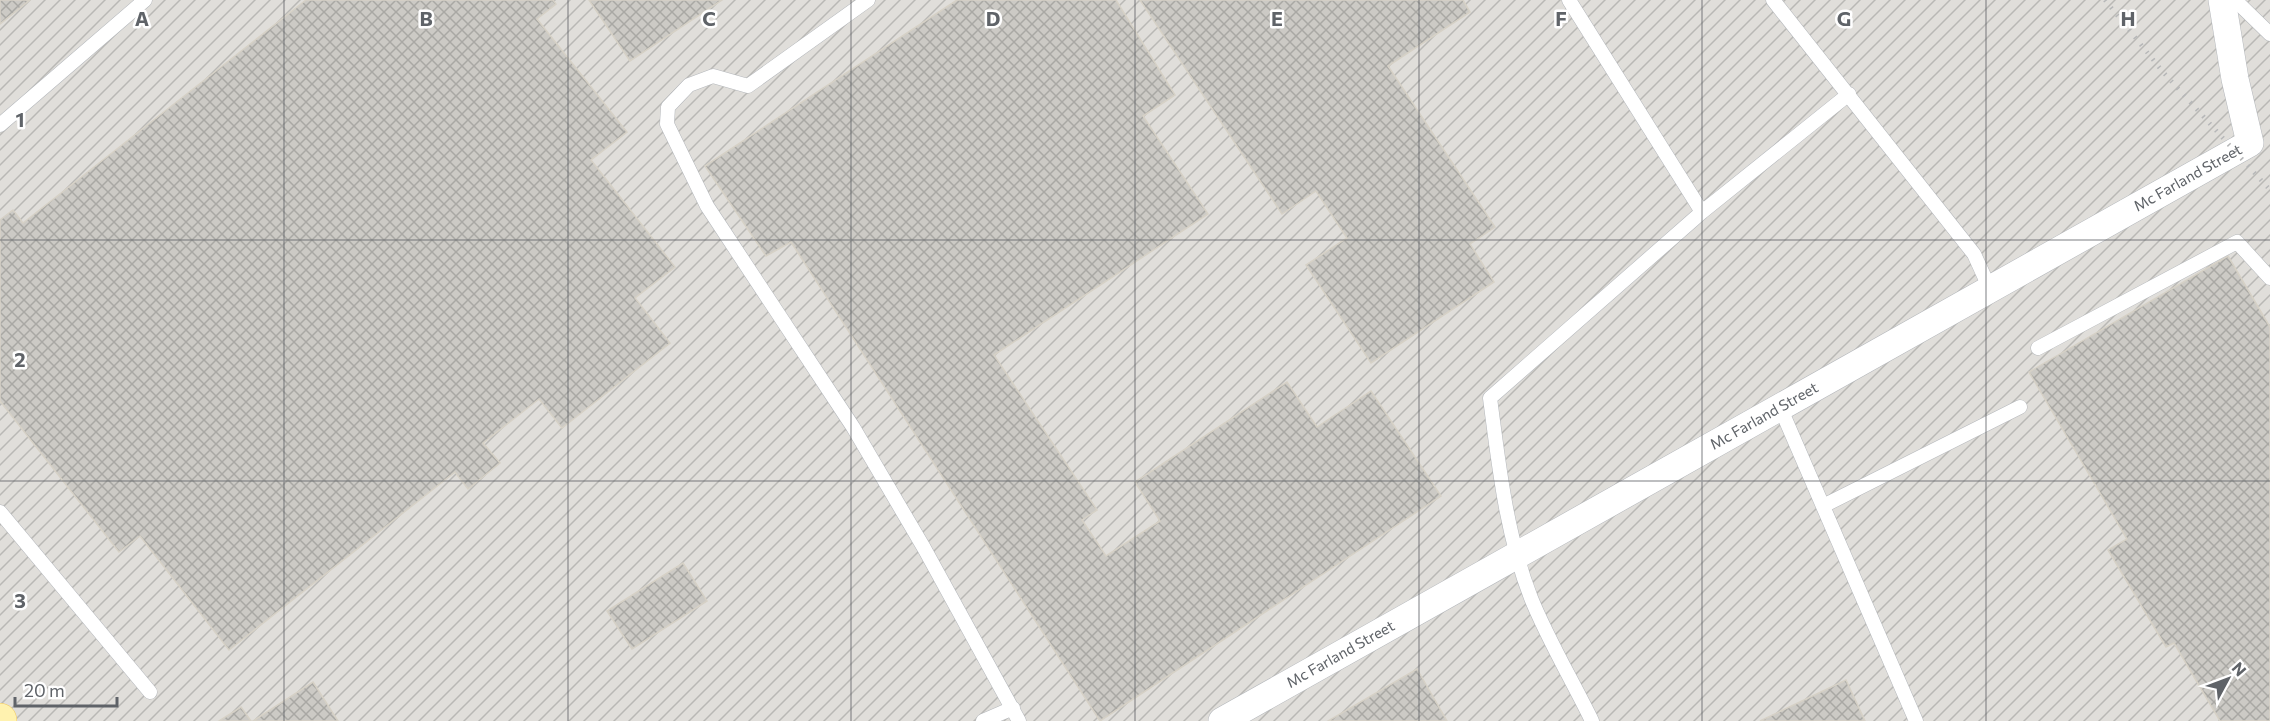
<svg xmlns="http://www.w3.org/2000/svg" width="2270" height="721" font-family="Commissioner,sans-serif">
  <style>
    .industrial { fill: url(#industrial-furrows) }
    .building { fill: url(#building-cross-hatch); stroke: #d6d1c6; stroke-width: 1.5 }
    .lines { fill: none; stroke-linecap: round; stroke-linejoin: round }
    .lane-casing { stroke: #b5b8bc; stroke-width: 15 }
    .street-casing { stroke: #b5b8bc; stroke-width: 28 }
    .primary-casing { stroke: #f2c960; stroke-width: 34 }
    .lane { stroke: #fff; stroke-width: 14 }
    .street { stroke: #fff; stroke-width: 27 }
    .primary { stroke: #fff2af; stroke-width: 33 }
    .rail { stroke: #b6b7b8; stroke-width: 4.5; stroke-dasharray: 1.5 8; stroke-linecap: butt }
    .grid { fill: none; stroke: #5f6368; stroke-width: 1.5; stroke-opacity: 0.55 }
    .labels { text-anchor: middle; stroke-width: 5; stroke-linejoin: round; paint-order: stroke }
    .street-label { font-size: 15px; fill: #5f6368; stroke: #fff }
    .grid-label { font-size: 20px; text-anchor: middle; font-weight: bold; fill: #5f6368; stroke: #fff; stroke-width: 5; stroke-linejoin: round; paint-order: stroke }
  </style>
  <defs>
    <pattern id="industrial-furrows" width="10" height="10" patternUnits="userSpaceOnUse" patternTransform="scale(1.5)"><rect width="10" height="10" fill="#e0deda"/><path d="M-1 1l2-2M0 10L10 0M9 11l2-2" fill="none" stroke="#b9b8b5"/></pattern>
    <pattern id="building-cross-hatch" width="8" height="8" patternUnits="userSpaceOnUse" patternTransform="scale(1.5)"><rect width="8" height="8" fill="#cccac5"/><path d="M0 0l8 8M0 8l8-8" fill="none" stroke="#a9a8a4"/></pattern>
  </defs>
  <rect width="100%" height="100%" fill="#f1efe8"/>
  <path class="industrial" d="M0 0H2270V721H0Z"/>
  <path class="building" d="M0 0H30L0 24Z
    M306 0H553L556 4 537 19 627 132 591 160 675 267 635 298 670 343 562 428 539 399 483 443 500 463 468 489 455 472 229 650 140 536 119 552 0 401V220L13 210 23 223Z
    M589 0H722L630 61Z
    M957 0H1116L1175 95 1143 116 1208 214 994 355 1097 510 1082 520 1106 556 1160 521 1135 482 1287 382 1317 427 1371 391 1441 496 1100 721 791 242 766 256 705 166Z
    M1140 0H1463L1470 12 1388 66 1495 227 1470 244 1494 282 1371 363 1306 265 1347 238 1316 191 1282 214Z
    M2228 256 2270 327V721H2220L2174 643 2166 647 2108 550 2127 539 2029 372Z
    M683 563 707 601 632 649 607 611Z
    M1417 669 1447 721H1328Z
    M1846 680 1865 721H1760Z
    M313 682 338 721H253Z
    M241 707 251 721H219Z"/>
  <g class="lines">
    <defs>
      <path id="lane" d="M868 0 748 86 713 76 689 85 668 107 667 124 707 206 853 427 924 548 1019 721
        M1569 0 1702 212 1849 94
        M1773 0 1974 254 1990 289
        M2235 0 2270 34
        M0 125 145 0
        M2038 348 2237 242 2270 278
        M1780 407 1916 721
        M1823 506 2020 407
        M0 512 150 692
        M983 721 1013 708
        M1592 721C1573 682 1547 638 1531 598 1506 534 1499 466 1490 398L1702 212"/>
      <g id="street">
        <path id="s1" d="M1222 721 2250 143 2235 79 2222 0"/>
      </g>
      <path id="primary" d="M0 720V721"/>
    </defs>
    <use href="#lane" class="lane-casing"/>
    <use href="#street" class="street-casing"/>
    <use href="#primary" class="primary-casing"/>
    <use href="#lane" class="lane"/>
    <use href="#street" class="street"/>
    <use href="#primary" class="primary"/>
    <path class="rail" d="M2105 0 2163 72 2270 190"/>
  </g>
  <path class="grid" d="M284 0V721M568 0V721M851 0V721M1135 0V721M1419 0V721M1702 0V721M1986 0V721M0 240H2270M0 481H2270"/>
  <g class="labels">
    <g class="street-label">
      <text dy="5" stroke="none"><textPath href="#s1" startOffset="1108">Mc Farland Street</textPath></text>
      <text dy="5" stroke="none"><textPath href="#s1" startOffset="622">Mc Farland Street</textPath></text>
      <text dy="5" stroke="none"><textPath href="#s1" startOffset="136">Mc Farland Street</textPath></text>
    </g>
  </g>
  <g class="grid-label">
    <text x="142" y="26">A</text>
    <text x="426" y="26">B</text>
    <text x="709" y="26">C</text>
    <text x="993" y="26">D</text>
    <text x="1277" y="26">E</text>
    <text x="1561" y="26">F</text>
    <text x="1844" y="26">G</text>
    <text x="2128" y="26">H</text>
    <text x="20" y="127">1</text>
    <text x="20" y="367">2</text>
    <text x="20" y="608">3</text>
  </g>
  <g transform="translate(2228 679) rotate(49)" stroke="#ffffff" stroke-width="4.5" paint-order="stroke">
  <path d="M0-4.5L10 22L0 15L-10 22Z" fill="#5f6368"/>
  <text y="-9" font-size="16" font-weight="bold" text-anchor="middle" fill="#5f6368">N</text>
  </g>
  <path d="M15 697v9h102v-9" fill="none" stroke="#5f6368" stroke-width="3"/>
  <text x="24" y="697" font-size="18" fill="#5f6368" stroke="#ffffff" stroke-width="4.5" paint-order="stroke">20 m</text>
</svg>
